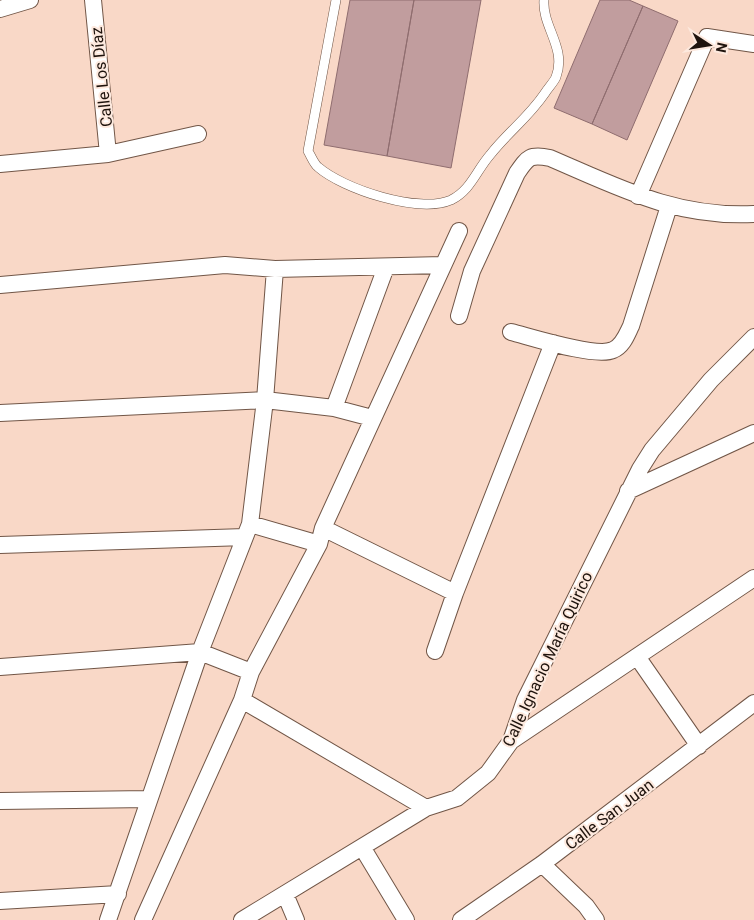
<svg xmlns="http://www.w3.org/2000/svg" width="754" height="920" font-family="Roboto,sans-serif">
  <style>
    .building { fill: #c19d9e; stroke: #8f6d6f }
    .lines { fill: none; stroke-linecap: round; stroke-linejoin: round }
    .service-casing { stroke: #715647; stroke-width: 10 }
    .minor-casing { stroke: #715647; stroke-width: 18 }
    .service { stroke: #fff; stroke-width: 9 }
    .minor { stroke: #fff; stroke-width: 16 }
    .labels { text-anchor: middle; stroke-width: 4; stroke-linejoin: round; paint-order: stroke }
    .street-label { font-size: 16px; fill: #1e130d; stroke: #fde9de }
  </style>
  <rect width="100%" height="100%" fill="#f9d8c7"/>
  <path class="building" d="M350 0H414L387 156 324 145Z
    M414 0H481L451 168 387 156Z
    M600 0H629L643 6 592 124 554 108Z
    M643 6 678 21 627 140 592 124Z"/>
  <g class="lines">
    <defs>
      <path id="service" d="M336 0 308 151C311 156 314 164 318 167 343 189 419 214 451 200 471 190 476 171 490 155 508 132 528 118 545 93 548 88 554 82 556 77 567 48 542 27 544 0"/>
      <path id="minor" d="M93 0 108 154
        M0 9 30 0
        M0 164 108 154 198 134
        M638 196 707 37 754 44
        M0 285 225 265 275 269 443 265
        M459 316 472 271 517 173C528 157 530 154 550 158 620 188 676 218 754 214
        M511 332C531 337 596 358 613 350 623 346 627 334 631 326L669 206
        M334 408 386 267
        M0 413 265 400 334 408 372 418
        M628 491 754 433
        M250 524 319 544
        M323 528 455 593
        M0 545 245 537
        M435 651 455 593 553 343
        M638 658 699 746
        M0 667 200 652 251 672
        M242 700 426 808
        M511 741 754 578
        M0 801 148 799
        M362 847 406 920
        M542 864 586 906 596 920
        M285 894 296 920
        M0 901 118 894
        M108 920 200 652 250 524 265 400 275 269
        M143 920 242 700 251 672 319 544 323 528 459 231
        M242 920 426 808 457 798 488 773 511 741 525 700 640 469 652 450 711 380 754 337
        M461 920 542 864 754 703"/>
    </defs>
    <use href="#service" class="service-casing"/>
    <use href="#minor" class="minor-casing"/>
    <use href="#service" class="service"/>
    <use href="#minor" class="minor"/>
  </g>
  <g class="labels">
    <g class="street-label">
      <text transform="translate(101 77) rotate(-96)" y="6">Calle Los Díaz</text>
      <text transform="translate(547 659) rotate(-65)" y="6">Calle Ignacio María Quirico</text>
      <text transform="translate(609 814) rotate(-37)" y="6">Calle San Juan</text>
    </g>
  </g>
  <g transform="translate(709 45) rotate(102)" stroke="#fde9de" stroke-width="4" paint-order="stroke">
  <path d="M0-4L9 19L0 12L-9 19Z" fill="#1e130d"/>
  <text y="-8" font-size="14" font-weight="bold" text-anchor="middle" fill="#1e130d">N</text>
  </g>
</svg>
